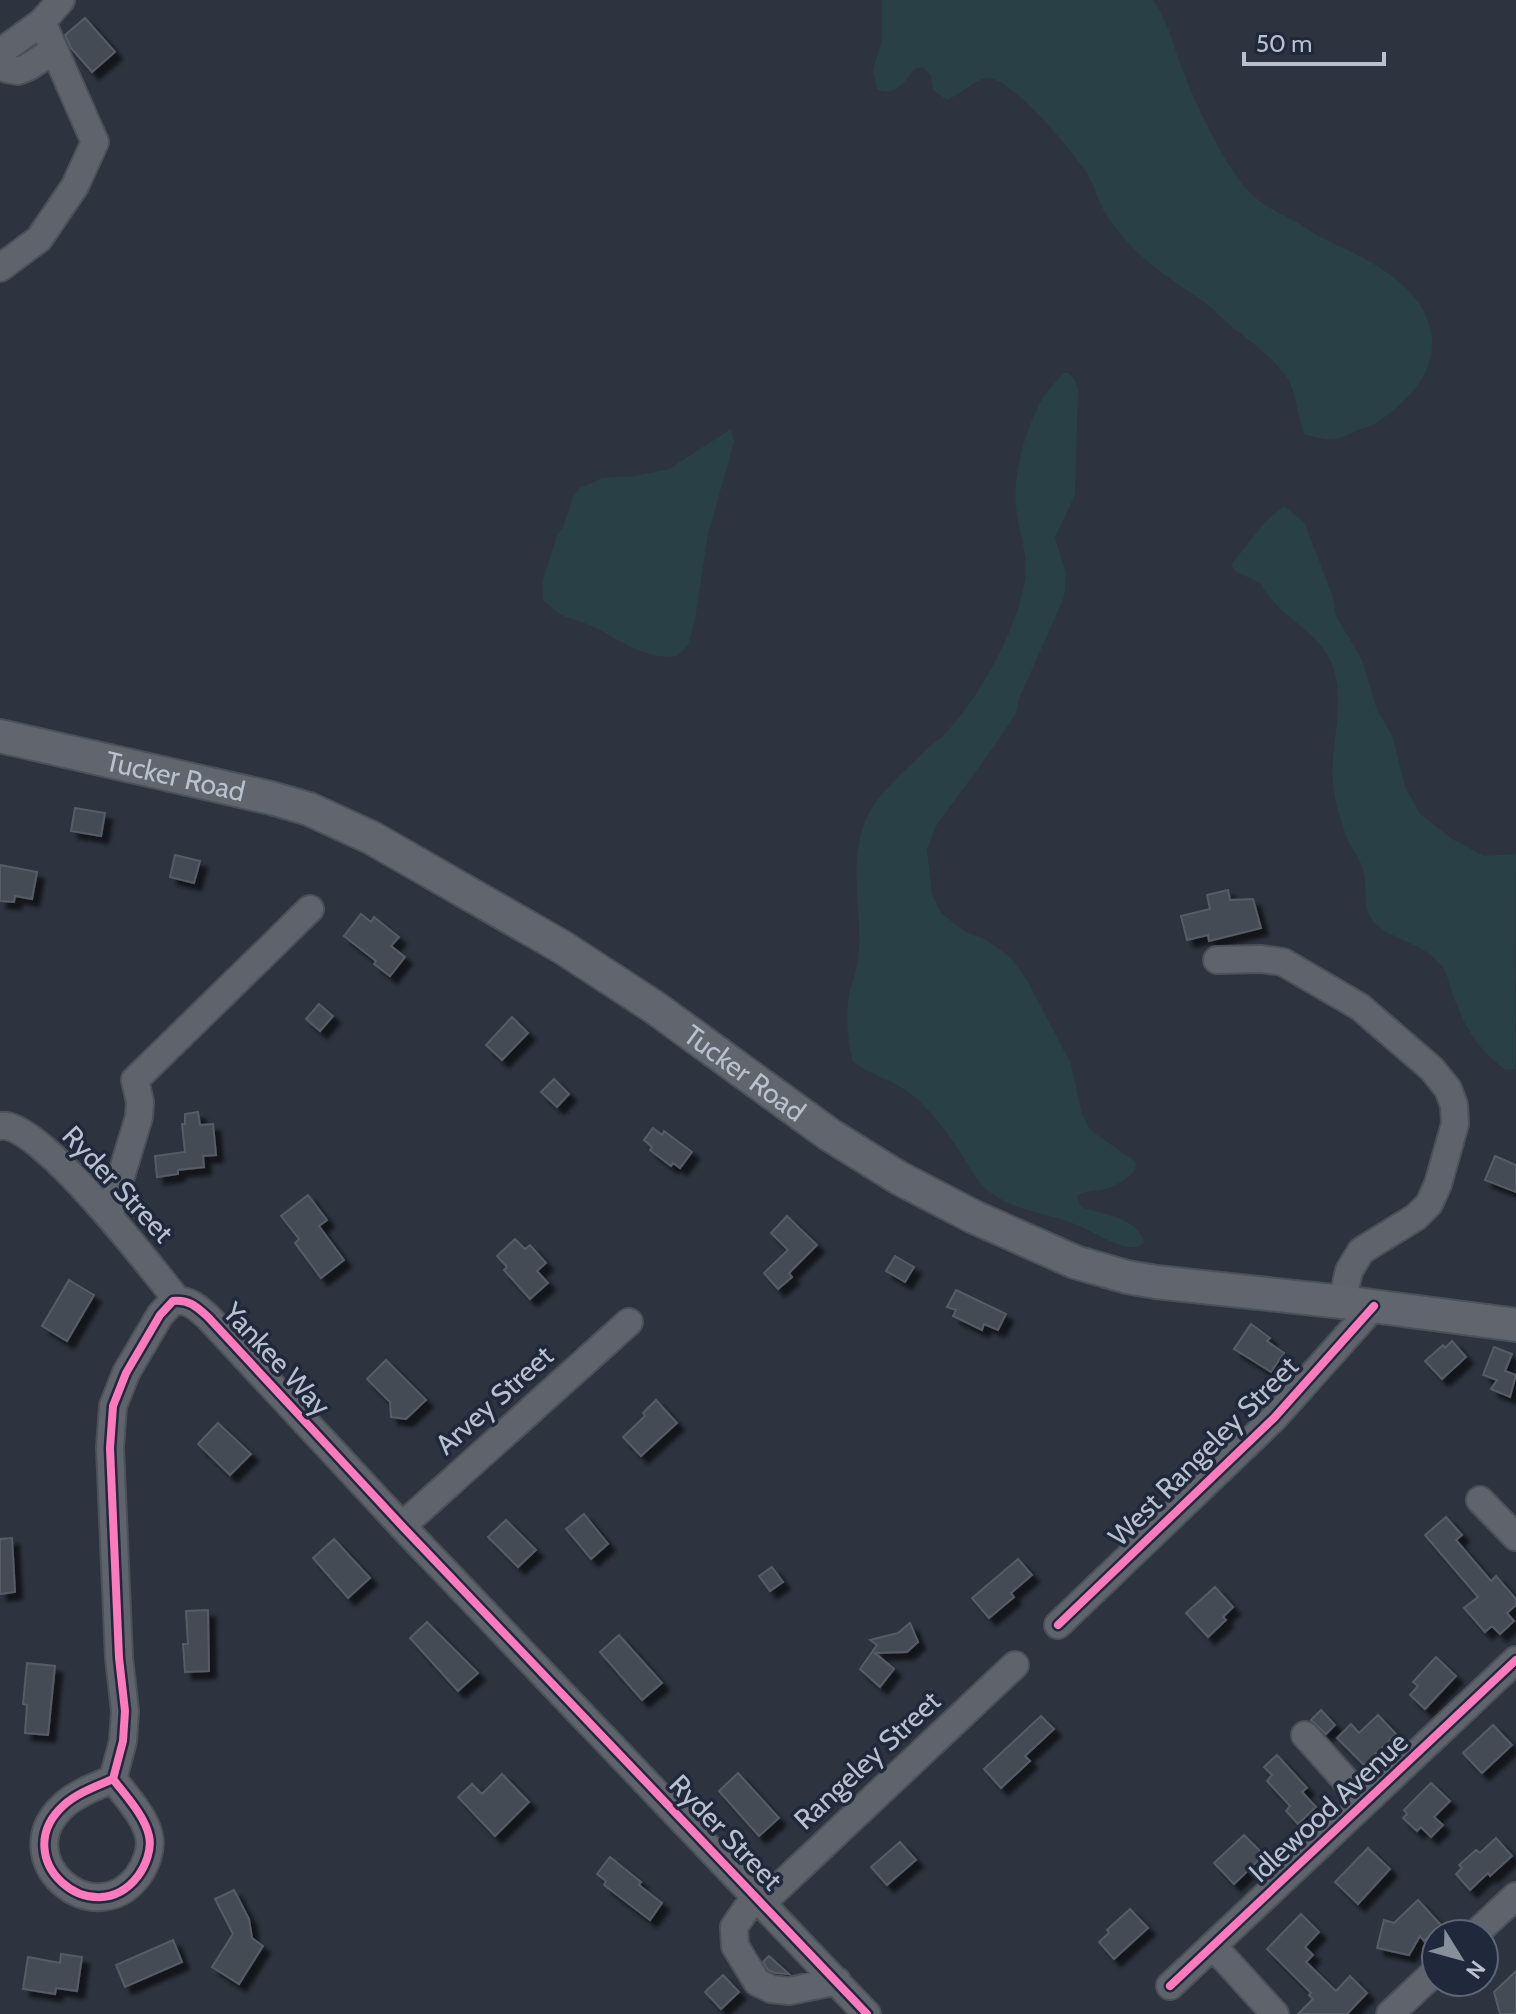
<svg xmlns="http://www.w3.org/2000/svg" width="1516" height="2014" font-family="Cabin,sans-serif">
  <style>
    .green { fill: #294046 }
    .building { fill: #454b54; stroke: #565c66; stroke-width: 2; filter: url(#shadow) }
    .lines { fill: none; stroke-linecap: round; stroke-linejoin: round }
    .minor-casing { stroke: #4c5059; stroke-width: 30 }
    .major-casing { stroke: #4b515b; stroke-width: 36 }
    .minor { stroke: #5e636c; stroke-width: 26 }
    .major { stroke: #61656d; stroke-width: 32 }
    .cycleway-casing { stroke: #1f293b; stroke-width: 13 }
    .cycleway { stroke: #fd7abc; stroke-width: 8 }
    .labels { text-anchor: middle; stroke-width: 7; stroke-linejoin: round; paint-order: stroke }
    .street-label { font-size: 28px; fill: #b9c0ce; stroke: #1f293b }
  </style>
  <defs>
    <filter id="shadow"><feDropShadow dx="7" dy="7" stdDeviation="2" flood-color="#0009"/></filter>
  </defs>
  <rect width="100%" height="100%" fill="#2d343f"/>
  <path class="green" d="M882 0H1153C1166 18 1172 40 1179 60 1192 98 1219 153 1242 184 1254 200 1274 211 1291 219 1302 224 1311 233 1322 238 1365 258 1428 285 1432 340 1434 376 1405 403 1378 422 1371 427 1363 428 1356 431 1334 442 1328 441 1304 434 1297 415 1297 393 1286 376 1272 356 1251 342 1232 327 1221 318 1212 307 1200 299 1163 275 1126 249 1103 209 1097 197 1093 182 1085 170 1069 148 1017 84 990 78 980 76 958 96 947 100L933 90 931 75 923 67 914 69C905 82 894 98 877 89L873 70 882 39Z
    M1064 373H1068L1074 378 1078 390 1075 494 1055 538 1066 573 1064 597 1019 699 1016 713 995 745 936 826 927 849 932 895 941 913 964 931 986 940 1010 957 1027 980 1071 1064 1081 1111 1090 1130 1136 1162 1135 1170C1128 1178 1119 1184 1108 1188 1097 1192 1087 1189 1077 1196L1081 1207C1103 1215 1136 1216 1144 1242 1139 1247 1135 1248 1128 1247 1110 1244 1094 1232 1077 1225 1045 1211 1008 1212 982 1185 973 1175 966 1160 958 1149 946 1130 932 1113 916 1098 898 1081 872 1076 853 1062 847 1037 845 1014 850 990 853 980 857 970 858 960 864 912 847 870 865 822 876 794 906 770 927 749 933 743 941 739 946 733 979 696 1005 650 1020 602 1033 559 1021 547 1016 507 1013 477 1024 434 1038 407 1044 394 1055 383 1064 373Z
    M731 429 734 442 708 534 695 620 688 645 677 656C642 661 617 636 587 624 563 615 563 619 543 600L542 584 556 538 564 525 573 497 580 488 602 478 635 476 669 469Z
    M1284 506 1304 522 1333 597 1336 616 1362 660 1377 710 1392 735 1405 787 1420 814 1452 839 1484 856 1516 854 1515 1069 1506 1070C1479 1051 1465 1028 1454 998 1450 986 1448 975 1441 965 1424 942 1384 939 1371 918 1362 903 1368 886 1363 870 1360 858 1352 849 1347 838 1341 822 1335 802 1333 785 1329 745 1347 704 1332 664 1318 629 1276 617 1261 583L1236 572 1231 565 1265 522Z"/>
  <path class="building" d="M85 18 115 52 92 72 71 48 65 35Z
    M75 808 105 813 101 836 71 831Z
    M175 855 200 861 194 883 170 877Z
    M0 865 37 872 32 899 15 896 14 902 0 901Z
    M1228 890 1230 900 1253 899 1261 928 1209 941 1208 935 1187 940 1181 916 1210 909 1207 895Z
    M361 914 371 922 374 917 399 937 391 946 405 957 390 976 374 964 376 961 344 936Z
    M319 1004 333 1016 320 1031 306 1019Z
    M512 1017 528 1033 502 1060 486 1045Z
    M554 1079 569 1094 557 1107 541 1092Z
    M198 1112 200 1125 213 1124 216 1155 203 1156 204 1167 178 1170V1174L157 1177 155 1156 185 1152 182 1124H185V1114Z
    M653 1128 662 1135 664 1131 692 1152 680 1168 673 1163 671 1166 650 1150 652 1147 644 1140Z
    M1495 1156 1516 1165V1192L1485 1180Z
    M308 1195 327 1220 319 1226 344 1260 321 1278 295 1243 299 1239 281 1216Z
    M787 1216 817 1245 789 1273 792 1277 778 1289 764 1273 788 1250 771 1233Z
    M515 1239 525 1249 530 1245 546 1263 537 1271 548 1283 530 1299 504 1270 507 1267 497 1256Z
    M895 1256 914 1267 905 1282 886 1271Z
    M69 1280 94 1295 67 1341 42 1326Z
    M956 1290 1006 1314 998 1330 984 1324 982 1330 953 1316 956 1310 947 1307Z
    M1251 1324 1270 1338 1267 1341 1284 1353 1271 1372 1234 1349Z
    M1452 1341 1466 1357 1442 1379 1425 1361 1443 1345 1445 1348Z
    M1494 1347 1512 1354 1505 1371 1516 1375 1510 1397 1491 1389 1497 1380 1483 1375Z
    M386 1360 426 1400 406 1419 391 1417 390 1402 367 1379Z
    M656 1400 677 1423 641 1456 623 1437 645 1416 643 1413Z
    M218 1423 251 1454 230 1475 198 1444Z
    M584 1514 608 1544 591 1559 566 1529Z
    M1446 1517 1462 1535 1456 1540 1491 1581 1496 1576 1516 1599V1605L1507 1613 1514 1621 1500 1634 1492 1626 1485 1632 1464 1608 1478 1597 1425 1535Z
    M506 1520 536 1550 518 1567 488 1537Z
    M12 1538 15 1592 0 1594V1539Z
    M334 1539 370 1578 348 1598 313 1558Z
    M1018 1559 1032 1575 1011 1593 1014 1597 989 1618 972 1598Z
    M772 1567 783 1582 770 1591 759 1576Z
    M1215 1587 1233 1607 1223 1617 1226 1620 1208 1637 1186 1613Z
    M208 1610 209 1671 185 1672 183 1644H188L186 1611Z
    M427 1622 478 1673 458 1691 410 1638Z
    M910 1623 918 1642 907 1652 875 1653 894 1669 880 1687 860 1669 877 1645 870 1640 898 1633Z
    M619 1635 662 1683 642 1700 600 1652Z
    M1436 1657 1456 1676 1425 1709 1410 1695 1418 1686 1413 1682Z
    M27 1663 55 1666 48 1735 25 1733 27 1705 23 1704Z
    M1321 1710 1335 1725 1326 1734 1311 1720Z
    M1378 1715 1396 1734 1364 1765 1337 1738 1351 1724 1359 1733Z
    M1041 1716 1054 1729 1025 1756 1030 1761 1001 1788 984 1769Z
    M1493 1725 1512 1745 1482 1773 1463 1753Z
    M1277 1755 1307 1788 1302 1792 1316 1807 1298 1824 1286 1811 1290 1806 1267 1781 1272 1775 1264 1767Z
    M738 1773 779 1818 759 1836 719 1791Z
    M502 1774 529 1802 495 1836 458 1797 472 1784 482 1794Z
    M1431 1783 1450 1801 1434 1817 1443 1825 1431 1837 1421 1827 1417 1831 1403 1818 1407 1814 1404 1810Z
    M1244 1835 1264 1855 1234 1884 1214 1863Z
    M1496 1838 1512 1856 1490 1876 1488 1873 1470 1890 1456 1874 1462 1868 1459 1865 1476 1850 1480 1853Z
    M900 1842 916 1860 887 1885 871 1867Z
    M1368 1848 1390 1869 1358 1904 1335 1882Z
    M610 1857 641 1882 639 1885 662 1903 650 1920 604 1885 606 1881 597 1874Z
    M234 1890 249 1919 252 1938 263 1946 239 1984 212 1967 233 1934 215 1899Z
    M1418 1900 1441 1925 1424 1941 1420 1936 1409 1955 1377 1948 1384 1920 1394 1923Z
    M1130 1909 1148 1928 1114 1959 1099 1942 1109 1933 1107 1930Z
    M1301 1914 1319 1932 1305 1947 1313 1955 1306 1962 1336 1991 1350 1976 1367 1993 1347 2014H1298L1313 1999 1309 1995 1311 1993 1267 1949Z
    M173 1940 182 1962 125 1987 116 1965Z
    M61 1954 82 1957 77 1991 56 1988 55 1994 23 1989 28 1957 60 1963Z
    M769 1956 789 1974 776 1973 768 1970 763 1962Z
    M1516 1971V2014H1500L1494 1992Z
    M723 1975 739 1992 721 2009 705 1992Z"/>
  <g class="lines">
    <defs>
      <path id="minor" d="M0 56 2 51 42 22 61 0
        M0 60 7 69 18 71 28 67 53 51
        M0 268 39 239 75 186 95 142 42 22
        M1217 960 1261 959 1283 962 1360 1007 1432 1069 1448 1089 1454 1105 1455 1124 1438 1184 1429 1204 1416 1217 1361 1251 1349 1271 1342 1302
        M1 1126C38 1120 152 1268 178 1301
        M109 1216 139 1117 140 1102 135 1080 310 909
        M1480 1500 1516 1537
        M402 1526 629 1322
        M1058 1625 1274 1418 1374 1306
        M1305 1735 1365 1802
        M113 1779C97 1786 77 1793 64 1805 5 1858 93 1935 138 1876 146 1865 152 1849 149 1836 145 1816 125 1795 113 1779L123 1741 125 1711 119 1658 110 1448 113 1406 126 1373 160 1315 173 1301C189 1299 197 1307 208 1317L402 1526 867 2014
        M756 1895 734 1927 735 1946 757 1982 771 1989 789 1991 837 1981
        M763 1902 1015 1665
        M1475 1934 1516 1896
        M1213 1946 1275 2014
        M1170 1986 1516 1660
        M1390 2014 1436 1971"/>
      <g id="major">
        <path id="s1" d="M0 736 271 798 309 809 372 838 562 947 654 1007 830 1135 899 1178 974 1217 1075 1262 1127 1277 1156 1282 1342 1302 1516 1325"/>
      </g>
    </defs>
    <use href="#minor" class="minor-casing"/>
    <use href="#major" class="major-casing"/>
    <use href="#minor" class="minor"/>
    <use href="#major" class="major"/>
    <defs>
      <path id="cycleway" d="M1058 1625 1274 1418 1374 1306
        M113 1779C97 1786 77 1793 64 1805 5 1858 93 1935 138 1876 146 1865 152 1849 149 1836 145 1816 125 1795 113 1779L123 1741 125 1711 119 1658 110 1448 113 1406 126 1373 160 1315 173 1301C189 1299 197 1307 208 1317L402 1526 867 2014
        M1170 1986 1516 1660"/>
    </defs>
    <use href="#cycleway" class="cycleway-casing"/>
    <use href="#cycleway" class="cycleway"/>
  </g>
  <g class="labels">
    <g class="street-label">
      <text dy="10" stroke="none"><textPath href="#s1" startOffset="180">Tucker Road</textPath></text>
      <text dy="10" stroke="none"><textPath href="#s1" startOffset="828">Tucker Road</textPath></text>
      <text transform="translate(118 1184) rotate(47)" y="10">Ryder Street</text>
      <text transform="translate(277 1359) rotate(47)" y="10">Yankee Way</text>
      <text transform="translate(494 1400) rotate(-42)" y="10">Arvey Street</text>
      <text transform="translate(1203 1451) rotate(-45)" y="10">West Rangeley Street</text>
      <text transform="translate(867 1760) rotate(-43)" y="10">Rangeley Street</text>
      <text transform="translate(1328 1807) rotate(-43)" y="10">Idlewood Avenue</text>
      <text transform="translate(726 1832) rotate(46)" y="10">Ryder Street</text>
    </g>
  </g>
  <g transform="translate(1460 1958) rotate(127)"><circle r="38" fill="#1f293b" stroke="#5d6576" stroke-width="2"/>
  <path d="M0-6L14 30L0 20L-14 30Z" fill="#888f9c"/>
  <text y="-12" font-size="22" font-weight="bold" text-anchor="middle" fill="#b9c0ce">N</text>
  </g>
  <path d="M1244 52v12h140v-12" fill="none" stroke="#b9c0ce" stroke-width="4"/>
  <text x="1256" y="52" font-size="24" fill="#b9c0ce" stroke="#1f293b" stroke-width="6" paint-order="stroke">50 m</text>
</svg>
